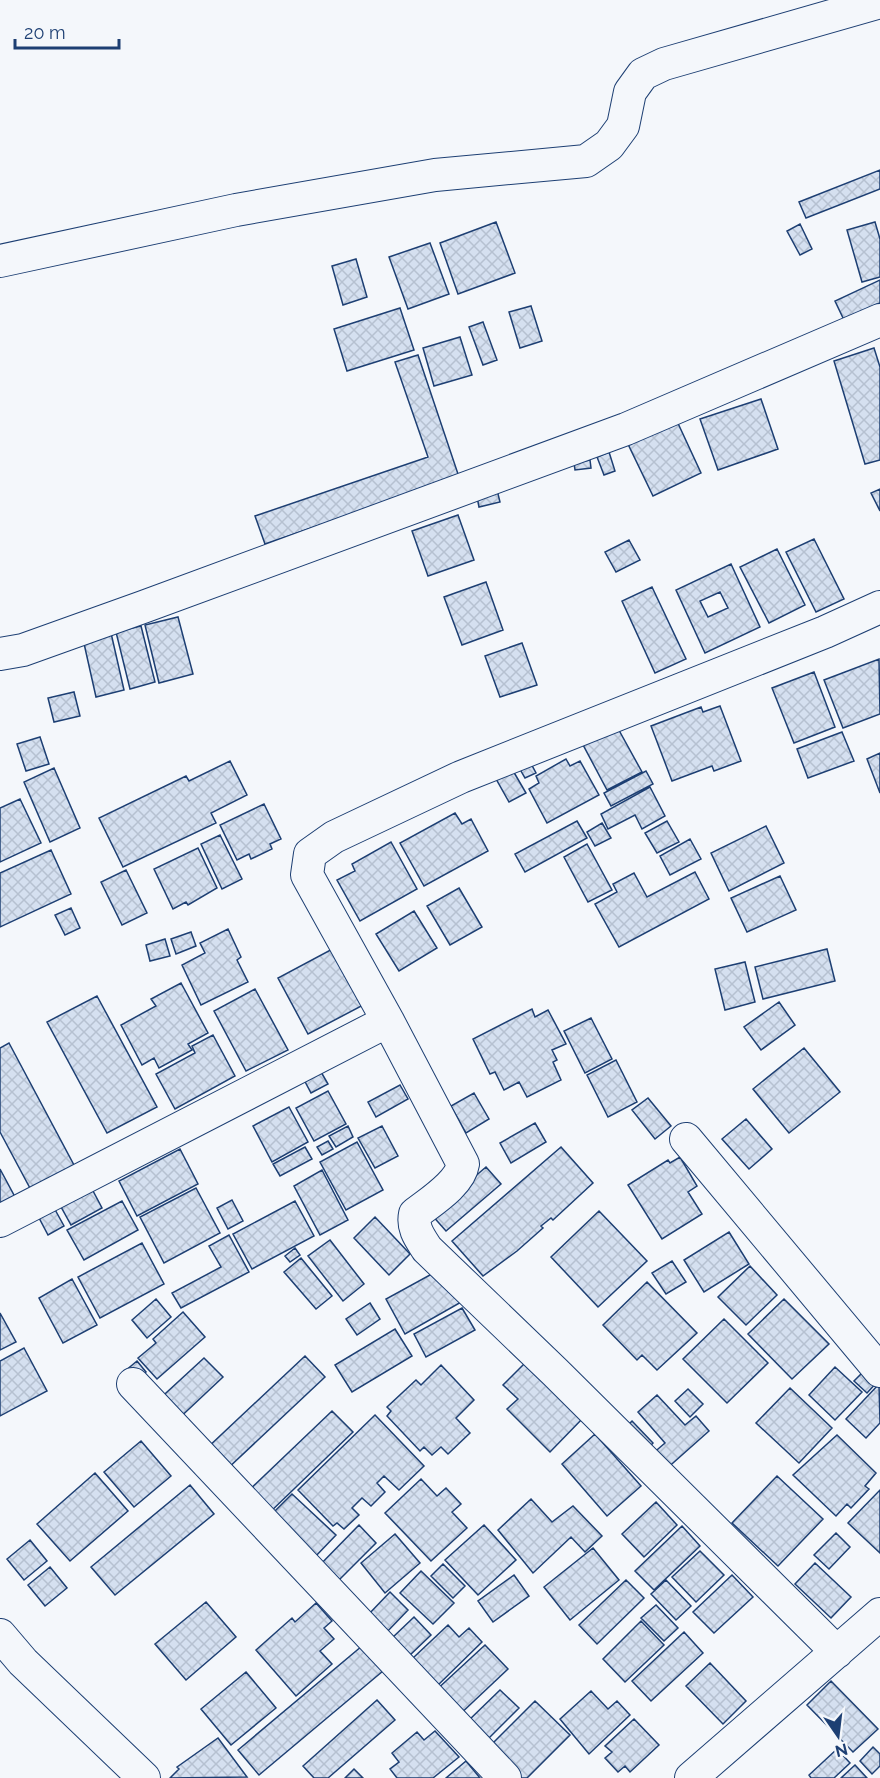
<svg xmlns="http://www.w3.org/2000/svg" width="880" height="1778" font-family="Raleway,sans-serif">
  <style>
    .building { fill: url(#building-cross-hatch); stroke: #1d3f73; stroke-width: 1.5; fill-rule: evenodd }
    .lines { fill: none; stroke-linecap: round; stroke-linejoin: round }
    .street-casing { stroke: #1d3f73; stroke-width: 34 }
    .street { stroke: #f4f7fb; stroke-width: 32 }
  </style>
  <defs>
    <pattern id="building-cross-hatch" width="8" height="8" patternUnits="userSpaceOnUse" patternTransform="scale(1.5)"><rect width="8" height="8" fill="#d5e0f0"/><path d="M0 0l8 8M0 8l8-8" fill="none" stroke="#b6c1d1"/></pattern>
  </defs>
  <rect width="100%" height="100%" fill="#f4f7fb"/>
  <path class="building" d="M880 170V189L806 218 799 202Z
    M496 222 515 273 458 294 440 243Z
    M875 222 880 239V277L862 282 847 230Z
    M800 224 812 249 800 255 787 231Z
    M430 243 449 294 408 309 389 257Z
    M356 259 367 297 343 305 332 266Z
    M880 280V303L844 320 835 301Z
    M531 306 542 341 520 348 509 312Z
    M400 308 414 350 347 371 334 329Z
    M483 322 497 360 483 365 469 327Z
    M460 337 472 375 434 386 423 348Z
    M874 348 880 367V460L865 464 834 361Z
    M418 355 459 477 265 544 255 516 428 457 395 362Z
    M761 399 778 449 718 470 700 419Z
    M676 419 701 473 653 496 627 442Z
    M609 452 615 471 604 475 597 457Z
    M590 460 591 468 575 470 574 463Z
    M495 482 500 502 479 507 475 487Z
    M880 489V511L871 493Z
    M458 515 474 560 428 576 412 531Z
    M814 539 844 599 816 612 786 552Z
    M629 540 640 560 616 572 605 552Z
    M777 549 805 605 769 623 740 567Z
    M731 564 760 627 705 653 676 590ZM720 592 728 608 708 617 700 601Z
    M486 582 503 630 462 645 444 597Z
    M652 587 686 659 655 673 622 601Z
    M178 617 193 674 159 683 145 625Z
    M141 626 155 682 130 689 116 632Z
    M111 633 124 690 96 697 83 639Z
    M522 643 537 685 500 697 485 656Z
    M879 659 880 714 843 728 824 680Z
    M814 672 835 727 794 743 772 688Z
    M74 692 80 716 54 722 48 698Z
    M720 706 741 761 714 771 712 766 672 781 651 726 701 707 703 712Z
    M615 723 642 772 607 790 581 741Z
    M842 732 854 761 808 778 797 749Z
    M40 737 49 764 26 771 17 744Z
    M880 753V793L867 759Z
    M528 758 536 773 525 778 517 764Z
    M566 759 570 766 580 761 599 795 547 823 529 789 539 783 536 776Z
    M230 761 247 795 211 813 216 823 123 867 99 818 186 776 189 781Z
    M54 768 80 828 50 842 24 782Z
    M512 769 526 793 509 802 495 777Z
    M646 771 653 784 611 806 604 793Z
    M650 787 665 816 642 829 635 815 608 829 601 814Z
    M20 799 41 843 0 862V808Z
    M264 804 281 839 270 844 272 849 251 859 249 854 237 860 220 825Z
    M455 813 462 824 471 819 488 851 424 886 400 843Z
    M577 821 587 838 525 872 515 854Z
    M667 821 679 842 657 853 645 833Z
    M602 823 611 838 595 846 587 832Z
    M766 826 784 863 729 891 711 853Z
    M220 835 242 879 222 889 201 844Z
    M690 839 701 859 670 875 660 856Z
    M391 842 417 889 360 921 337 880 355 871 352 864Z
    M587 844 612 890 588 902 564 857Z
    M198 848 217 888 188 905 186 902 173 909 154 869Z
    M51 850 71 894 0 927V873Z
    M126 870 147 913 122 925 101 882Z
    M695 872 709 899 619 947 595 904 617 892 613 884 634 873 647 897Z
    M780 876 796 910 747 932 731 898Z
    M459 888 482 927 450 945 427 906Z
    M71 908 80 928 65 935 55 915Z
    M414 911 437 948 399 971 376 934Z
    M228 929 241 957 237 960 248 982 201 1005 182 965 205 953 200 943Z
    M191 932 196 946 176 954 171 939Z
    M165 939 170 956 150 961 146 945Z
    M338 946 369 1002 308 1034 278 978Z
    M827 949 835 981 763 999 755 967Z
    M745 962 755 1002 725 1010 715 969Z
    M181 983 208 1033 188 1044 192 1050 159 1068 154 1058 142 1065 121 1025 156 1006 151 999Z
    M255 989 288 1050 246 1071 214 1011Z
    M97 996 157 1107 107 1133 47 1022Z
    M779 1002 795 1025 761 1050 744 1027Z
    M532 1009 535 1017 548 1010 566 1044 552 1050 557 1060 553 1062 561 1080 527 1097 519 1082 504 1090 495 1072 490 1074 473 1039Z
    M591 1018 612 1059 585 1073 564 1031Z
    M213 1035 235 1076 175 1109 156 1074 195 1053 192 1046Z
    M9 1043 75 1167 31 1190 0 1132V1048Z
    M804 1048 840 1092 789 1133 753 1089Z
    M616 1060 637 1102 608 1117 587 1075Z
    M317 1065 328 1084 311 1093 301 1074Z
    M400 1085 408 1099 376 1117 368 1102Z
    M328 1091 346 1124 314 1141 296 1108Z
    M474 1093 489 1119 466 1133 451 1106Z
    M648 1098 671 1126 655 1139 632 1110Z
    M289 1107 308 1142 272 1162 253 1126Z
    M746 1119 772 1149 749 1169 722 1139Z
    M535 1123 546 1142 511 1163 500 1143Z
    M348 1126 353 1137 336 1147 329 1136Z
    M382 1126 398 1156 375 1168 358 1138Z
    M328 1141 333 1149 322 1155 317 1147Z
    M357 1142 383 1190 346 1210 320 1162Z
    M305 1147 312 1159 280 1176 273 1164Z
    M561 1147 593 1183 553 1220 551 1218 541 1226 543 1228 517 1251 483 1276 452 1241Z
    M180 1149 198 1184 137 1216 119 1181Z
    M680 1157 697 1186 688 1192 702 1214 662 1239 628 1185 668 1160 670 1163Z
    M486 1167 501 1184 446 1231 431 1214Z
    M0 1169 15 1197 0 1205Z
    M322 1170 348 1220 320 1235 294 1186Z
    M196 1188 220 1233 164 1263 140 1217Z
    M92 1189 102 1208 71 1225 60 1205Z
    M232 1200 243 1221 228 1229 217 1208Z
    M122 1201 138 1230 84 1260 67 1230Z
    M295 1201 314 1236 252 1269 233 1234Z
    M53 1206 64 1226 48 1235 37 1214Z
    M599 1211 647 1261 598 1307 551 1257Z
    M375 1217 410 1254 389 1275 354 1238Z
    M729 1232 749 1264 704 1292 684 1260Z
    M229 1235 249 1272 181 1308 172 1293 221 1267 209 1246Z
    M330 1240 364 1284 343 1301 308 1256Z
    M142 1243 164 1284 100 1318 78 1277Z
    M295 1248 300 1255 290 1262 285 1256Z
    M301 1258 332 1296 316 1309 284 1272Z
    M672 1261 686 1282 666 1294 652 1273Z
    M750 1266 777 1295 746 1325 718 1297Z
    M439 1270 463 1301 405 1334 386 1299Z
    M72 1279 97 1325 63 1343 39 1298Z
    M647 1282 697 1333 657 1370 642 1355 637 1360 603 1325Z
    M156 1299 171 1317 147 1338 132 1320Z
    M784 1299 829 1344 792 1379 748 1334Z
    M370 1303 380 1319 357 1335 346 1319Z
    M462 1308 475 1330 426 1357 414 1334Z
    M183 1312 205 1337 157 1379 138 1358 156 1343 153 1339Z
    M0 1313 16 1342 0 1350Z
    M724 1319 768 1363 727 1403 683 1359Z
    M395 1329 412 1356 352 1392 335 1365Z
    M24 1348 47 1391 0 1416V1361Z
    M305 1356 325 1377 225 1471 205 1450Z
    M204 1358 223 1377 173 1424 154 1404Z
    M137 1361 146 1372 135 1382 125 1371Z
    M526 1362 583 1418 550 1452 507 1409 518 1399 503 1385Z
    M441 1365 474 1400 456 1418 470 1433 448 1454 441 1447 432 1455 424 1447 420 1451 387 1416 391 1411 387 1407 416 1380 421 1385Z
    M869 1366 880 1379 867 1393 854 1381Z
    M835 1367 862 1392 835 1420 809 1395Z
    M879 1384 880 1423 866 1438 846 1419Z
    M790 1388 832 1428 799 1463 756 1423Z
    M688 1389 703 1404 690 1417 675 1401Z
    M657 1395 685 1425 696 1416 709 1431 664 1471 651 1455 665 1443 638 1412Z
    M332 1411 353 1432 265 1517 244 1495Z
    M375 1415 424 1466 399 1490 384 1476 377 1483 385 1492 371 1506 362 1498 352 1508 359 1515 344 1529 337 1523 333 1526 298 1490Z
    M632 1421 653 1443 644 1453 622 1431Z
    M595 1434 641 1486 607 1516 562 1464Z
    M837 1435 876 1473 865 1486 869 1489 851 1508 847 1504 836 1516 793 1475Z
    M141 1441 171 1476 134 1507 104 1472Z
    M95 1473 128 1511 70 1561 37 1524Z
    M777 1476 823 1519 778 1566 732 1523Z
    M421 1479 437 1496 446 1488 461 1504 452 1512 467 1528 431 1561 385 1513Z
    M190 1485 214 1514 115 1595 91 1567Z
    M880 1490V1553L848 1523Z
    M292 1494 336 1535 314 1558 270 1516Z
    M531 1499 552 1522 573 1506 602 1536 585 1552 571 1537 533 1573 498 1530Z
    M656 1502 677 1525 644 1557 622 1534Z
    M359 1525 376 1543 333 1586 316 1569Z
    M484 1525 516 1560 478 1595 445 1560Z
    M682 1526 700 1546 654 1590 635 1571Z
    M836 1533 850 1547 829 1569 814 1555Z
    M395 1534 420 1563 385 1593 361 1563Z
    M30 1540 47 1561 24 1580 7 1559Z
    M593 1548 619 1580 570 1620 544 1587Z
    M700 1551 724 1575 696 1602 672 1577Z
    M815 1563 851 1597 831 1618 795 1584Z
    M443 1564 465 1586 453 1598 431 1576Z
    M50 1567 67 1588 45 1606 28 1585Z
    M421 1571 454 1603 433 1624 400 1593Z
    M514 1575 529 1596 493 1622 478 1601Z
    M732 1575 753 1597 714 1633 693 1612Z
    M626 1580 644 1598 597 1644 579 1625Z
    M666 1580 691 1606 676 1620 651 1594Z
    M390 1592 408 1610 385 1634 367 1616Z
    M206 1602 236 1637 186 1680 155 1644Z
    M316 1603 332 1621 324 1628 334 1639 320 1651 332 1664 296 1696 256 1650 292 1618 295 1622Z
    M656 1605 678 1628 664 1641 641 1618Z
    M414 1617 431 1635 408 1657 391 1639Z
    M641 1621 664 1645 625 1682 603 1659Z
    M448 1625 459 1637 469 1628 482 1642 435 1688 421 1673 424 1670 413 1658Z
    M684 1632 703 1653 651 1701 632 1681Z
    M485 1645 508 1669 456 1718 433 1693Z
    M362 1646 383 1671 259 1775 238 1750Z
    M710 1663 746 1701 723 1724 686 1686Z
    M246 1672 276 1708 231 1745 201 1709Z
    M831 1681 878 1729 853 1752 807 1705Z
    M500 1690 519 1708 485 1742 466 1723Z
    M591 1691 608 1709 617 1701 630 1715 589 1754 560 1719Z
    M377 1700 395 1720 328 1778H314L303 1766Z
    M535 1701 570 1735 527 1778H517L487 1749Z
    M634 1719 659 1745 630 1772 625 1766 618 1772 605 1758 612 1752 605 1746Z
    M435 1731 459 1757 433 1778H397L390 1769 399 1762 392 1753 417 1732 424 1740Z
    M218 1738 247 1777 170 1778 179 1769 177 1767Z
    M873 1747 880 1754V1766L872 1774 860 1761Z
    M837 1749 850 1763 834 1778H811L809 1775Z
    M466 1761 480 1778H446Z
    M855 1765 867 1778H841Z
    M354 1769 363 1778H345Z"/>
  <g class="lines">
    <defs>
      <path id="street" d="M0 261 236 210 435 175 586 161 609 145 623 126 630 92 643 74 664 64 880 2
        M0 654 23 650 143 607 626 429 880 320
        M686 1139 880 1371
        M0 1221 388 1021
        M133 1384 505 1778
        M0 1635 23 1662 144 1778
        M837 1652 555 1372 427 1249C420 1238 412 1228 415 1214 430 1202 460 1184 463 1164L388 1021 307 875 310 854 334 837 461 777 825 632 880 607
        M691 1778 880 1614"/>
    </defs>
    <use href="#street" class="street-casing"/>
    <use href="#street" class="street"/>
  </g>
  <g transform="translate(838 1736) rotate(166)" stroke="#f4f7fb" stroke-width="4.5" paint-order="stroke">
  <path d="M0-4.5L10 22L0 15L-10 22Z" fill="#1d3f73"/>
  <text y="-9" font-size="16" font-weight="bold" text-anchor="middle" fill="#1d3f73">N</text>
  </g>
  <path d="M15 39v9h104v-9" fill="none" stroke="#1d3f73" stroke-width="3"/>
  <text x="24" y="39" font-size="18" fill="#1d3f73" stroke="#f4f7fb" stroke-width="4.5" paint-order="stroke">20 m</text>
</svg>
